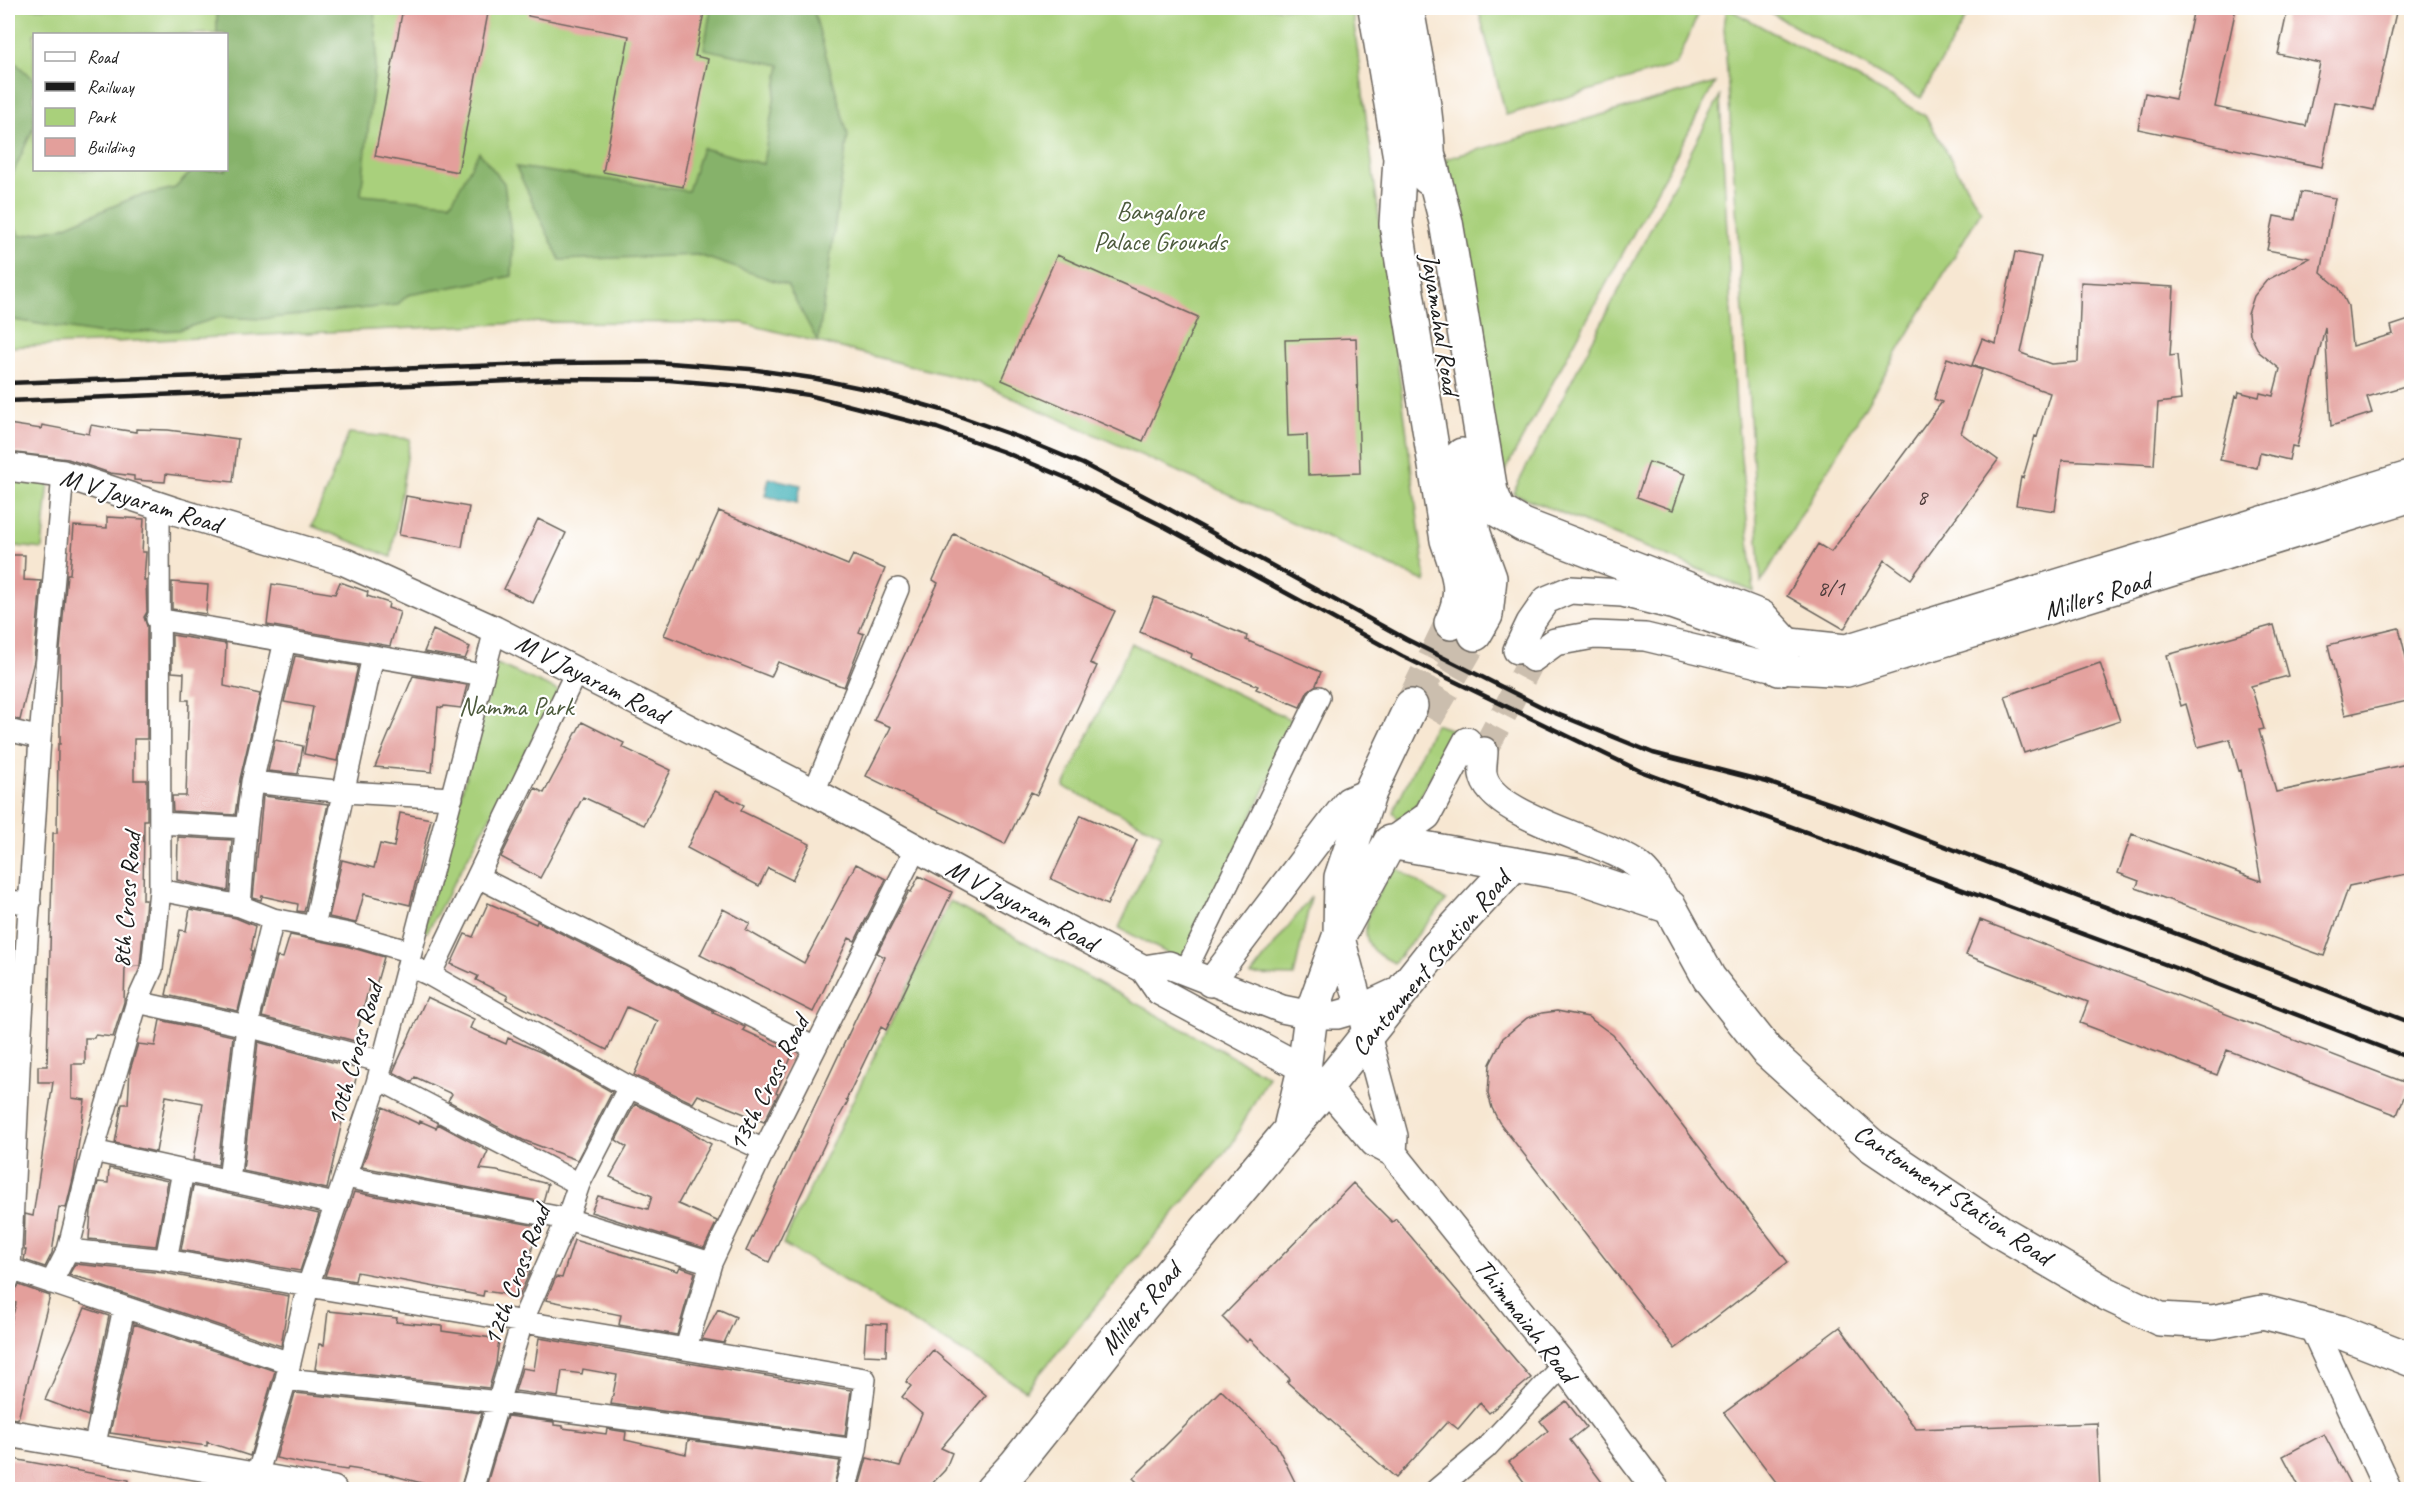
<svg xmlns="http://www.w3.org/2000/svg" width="2419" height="1497" font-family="Caveat,sans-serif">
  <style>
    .green { fill: #a9d07b; stroke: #62764c; stroke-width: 1.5; fill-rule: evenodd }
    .forest { fill: #86b26b; stroke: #516744; stroke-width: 1.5 }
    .water { fill: #3fb0b7; stroke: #2e666a; stroke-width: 1.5 }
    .building { fill: #e39f9b }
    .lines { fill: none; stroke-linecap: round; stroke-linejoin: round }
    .tertiary-tunnel { stroke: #cbbeae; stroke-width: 27; stroke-dasharray: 27 14; stroke-linecap: butt }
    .primary-tunnel { stroke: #cbbeae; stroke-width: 33; stroke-dasharray: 33 16; stroke-linecap: butt }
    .minor-casing { stroke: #69635c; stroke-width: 24 }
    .tertiary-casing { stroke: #69635c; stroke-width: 30 }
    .primary-casing { stroke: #69635c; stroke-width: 36 }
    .minor { stroke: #fff; stroke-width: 21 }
    .tertiary { stroke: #fff; stroke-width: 27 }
    .primary { stroke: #fff; stroke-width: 33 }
    .rail { stroke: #1c1c1c; stroke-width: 4.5 }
    .labels { text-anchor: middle; stroke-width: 4.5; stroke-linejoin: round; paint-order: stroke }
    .number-label { font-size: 22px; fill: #4e3d3c }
    .park-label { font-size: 26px; fill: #4d5b3d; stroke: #fff }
    .street-label { font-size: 26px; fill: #1c1c1c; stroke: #fff }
  </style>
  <rect width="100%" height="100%" fill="#fff"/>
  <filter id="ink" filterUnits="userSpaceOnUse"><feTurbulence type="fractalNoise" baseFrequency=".0167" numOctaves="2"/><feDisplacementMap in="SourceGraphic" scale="12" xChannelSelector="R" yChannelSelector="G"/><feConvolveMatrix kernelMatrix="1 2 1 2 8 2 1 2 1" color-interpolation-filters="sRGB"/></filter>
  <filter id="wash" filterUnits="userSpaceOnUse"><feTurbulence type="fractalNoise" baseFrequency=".008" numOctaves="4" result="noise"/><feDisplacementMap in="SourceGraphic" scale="24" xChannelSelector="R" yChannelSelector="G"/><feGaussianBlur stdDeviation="1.35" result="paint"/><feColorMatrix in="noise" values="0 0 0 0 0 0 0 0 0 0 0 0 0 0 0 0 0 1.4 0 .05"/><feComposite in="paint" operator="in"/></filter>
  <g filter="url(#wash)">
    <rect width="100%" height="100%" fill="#f7e7d2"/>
    <path class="green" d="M8 8H1352L1426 582 979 383 743 323 543 322 8 347ZM34 34H226V170H34Z
      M1478 8H1701L1676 65 1506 115Z
      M1727 8 1925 115 1981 211 1761 583 1724 26Z
      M1762 8H1971L1921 98Z
      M1715 83 1500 480 1445 159Z
      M1720 96 1736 407 1754 592 1513 493Z
      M349 433 410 439 391 557 312 526Z
      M8 478 49 482 42 549 8 545Z
      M1131 643 1296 722 1184 962 1119 928 1162 834 1064 787Z
      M497 664 559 691 427 932 423 931Z
      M1435 724 1455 731 1412 813 1398 820 1393 812Z
      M1394 866 1446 901 1394 963C1387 959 1378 955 1373 950 1352 926 1383 888 1394 866Z
      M1311 897 1294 976 1251 975Z
      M950 901 1268 1076 1232 1144 1026 1390 783 1244Z"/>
    <path class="forest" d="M217 8H374L377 49 361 195 451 203 479 152 504 183 513 247 512 276 408 295 397 305 261 319 220 317 179 330 102 334 8 319V212L20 236 61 228 135 197 175 188 193 170H226V34H217Z
      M711 8H813L848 135 818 342 787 285 698 255 560 260 516 167 688 191 702 148 763 164 780 65 704 49Z
      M8 56 34 80V126L8 185Z"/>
    <path class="water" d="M769 478 801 485 797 503 765 496Z"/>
    <g id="blocks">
      <path class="building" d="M403 8H489L458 172 375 156Z
        M528 8H705L695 56 708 59 683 187 603 172 629 36 528 16Z
        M2194 8H2236L2215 107 2306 126 2320 63 2278 54 2288 8H2397L2374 110 2335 102 2322 167 2138 129 2145 93 2175 99Z
        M2301 192 2335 198 2321 273 2339 288 2348 306 2352 346 2393 334 2391 326 2412 319V384L2367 397 2372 413 2331 426 2325 327 2297 447 2292 446 2289 460 2260 453 2257 468 2220 460 2235 396 2238 397 2239 392 2259 397 2260 393 2273 396 2280 369 2259 352 2250 334 2248 314 2254 296 2267 280 2310 258 2267 250 2274 216 2295 220Z
        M2015 252 2041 257 2021 353 2051 364 2078 362 2081 282 2174 287 2170 356 2177 355 2181 400 2158 403 2154 465 2062 460 2055 511 2016 505 2021 477 2023 478 2035 436 2037 437 2050 393 1972 365 1982 339 1996 344Z
        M1057 255 1198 317 1143 441 1002 380Z
        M1356 338 1360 473 1308 475 1307 435 1288 436 1285 340Z
        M1947 358 1982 370 1961 433 1998 460 1911 579 1885 560 1844 629 1787 596 1818 544 1831 552 1942 402 1934 399Z
        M8 424 41 429 42 425 89 434 91 425 136 432V429L168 430 238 439 233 482 166 474 165 482 134 480V476L110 473 68 459 8 452Z
        M1649 462 1685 474 1673 510 1637 497Z
        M406 496 469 507 462 547 399 535Z
        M719 511 848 565 853 555 885 569 859 632 864 634 844 687 778 662 771 677 664 635Z
        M107 517 144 519 142 552H146L144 580H146L147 612 144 617 147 626V739H134V780H147V820H144L143 900H146L140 966 125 967 124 1002 113 1037 95 1035 94 1038H85V1064H72V1098L85 1100 74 1175 66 1208 59 1207 52 1253 45 1267 24 1260 26 1250H24L25 1214 33 1216 53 1082H38V1066H47L53 833H57L58 744H60V650L67 574H70L74 526 107 528Z
        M538 519 566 533 533 603 504 589Z
        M954 534 1115 611 1090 663 1097 666 1037 795 1031 792 1005 844 866 776 891 727 874 720 938 583 933 580Z
        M8 555H25L24 580 41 581 34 661 20 720 8 718Z
        M172 582 208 585 206 614 172 609Z
        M340 582 368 592 367 596 389 603 388 608 400 612 390 646 267 625 272 584 335 594Z
        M1154 597 1247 636 1246 640 1321 672 1316 685 1308 691 1300 707 1256 689 1258 686 1191 658 1192 654 1140 632Z
        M2274 625 2288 676 2251 686 2264 729 2259 730 2276 792 2412 763V873L2349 886 2324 956 2136 888 2139 881 2118 873 2132 834 2261 881 2241 770 2239 771 2230 739 2198 747 2186 704 2181 706 2167 655Z
        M2399 628 2412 682V700L2345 715 2328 645Z
        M433 630 470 647 465 659 424 652Z
        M172 635 226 644 224 686 260 694 240 779 235 815 173 811 172 796H186L189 700H183L184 673 172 672Z
        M295 656 358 666 337 761 304 754 313 707 284 702Z
        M2100 663 2120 721 2024 753 2005 696Z
        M413 676 467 685 461 708 444 706 443 708 438 707 432 772 375 767Z
        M582 722 624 743 622 747 671 770 644 825 583 797 540 878 501 857 535 788 544 793Z
        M275 740 303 746 298 774 268 771Z
        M715 791 744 805 741 811 810 844 792 880 768 868 759 886 687 848Z
        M263 796 328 804 304 912 297 911 298 904 262 896 261 900 253 898Z
        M400 813 431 819 410 905 364 894 356 923 329 917 342 860 374 868 380 844 394 847Z
        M1081 815 1137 840 1107 905 1051 879Z
        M178 837 232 840 228 891 177 880Z
        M856 864 886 879 855 941 849 938 813 1012 700 955 723 909 750 923 746 930 804 963Z
        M919 876 952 892 886 1030 881 1027 846 1100 848 1101 827 1139 769 1262 746 1251 885 957 877 953 909 891 911 892Z
        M488 903 536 924 537 921 714 1011 713 1013 745 1027 743 1030 793 1053 776 1093 778 1094 764 1122 698 1095 693 1103 634 1075 658 1021 627 1007 607 1050 506 999 508 996 476 980 478 976 451 964 465 934 473 937Z
        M190 909 236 918 255 926 250 951 252 952 238 1011 166 995 180 930 186 931Z
        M1980 920 2409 1084 2397 1115 2227 1050 2217 1075 2080 1023 2088 1002 1966 955Z
        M290 935 346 946 384 957 376 985 370 983 355 1041 262 1017 277 957 283 958Z
        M427 997 474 1019 470 1028 506 1044 508 1038 545 1054 612 1092 577 1160 523 1140 448 1101 452 1094 415 1077 412 1082 393 1072Z
        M1557 1011 1588 1017 1613 1035 1788 1262 1675 1349 1499 1122 1492 1108 1488 1094 1490 1064 1503 1038 1527 1018 1542 1013Z
        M160 1020 233 1036 218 1165 193 1160 203 1103 166 1096 156 1152 115 1143 122 1104H128L130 1070 138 1044 155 1046Z
        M258 1042 358 1069 354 1087 350 1086 327 1189 243 1171Z
        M635 1104 681 1125 711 1144 678 1204 717 1221 704 1248 591 1212 598 1196 648 1209 652 1196 610 1177 627 1147 616 1140Z
        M383 1107 419 1124 420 1121 436 1128 438 1124 488 1151 480 1169 497 1171 548 1184 543 1202 362 1167Z
        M109 1168 168 1181 156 1246 89 1239 91 1211 98 1182 108 1183Z
        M1353 1183 1392 1222 1396 1219 1531 1378 1489 1413 1480 1403 1458 1429 1448 1421 1396 1478 1287 1382 1290 1379 1250 1339 1247 1342 1222 1317Z
        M193 1186 319 1214 300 1271 181 1250Z
        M354 1192 537 1226 527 1271 530 1272 519 1296 484 1291 483 1296 357 1272 355 1281 325 1276Z
        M574 1240 678 1271 680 1267 695 1272 677 1335 619 1325 621 1315 546 1300 556 1277 562 1278Z
        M75 1264 164 1273 289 1296 281 1346 95 1284 96 1282 69 1275Z
        M19 1285 50 1296 18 1419 8 1418V1333L16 1303 12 1302 15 1290Z
        M85 1308 109 1316 88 1416 45 1400Z
        M718 1309 736 1317 724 1343 702 1339Z
        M328 1311 397 1318 396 1322 442 1326V1331L499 1339 496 1364 489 1388 315 1369 319 1344 324 1345Z
        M866 1323 887 1324 886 1356 864 1355Z
        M134 1324 275 1371 250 1456 207 1442V1446L110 1433Z
        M1840 1327 1916 1429 2097 1423 2100 1490H1782L1724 1413Z
        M539 1338 851 1390 845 1436 611 1404 617 1375 583 1369 582 1374 562 1371 558 1397 515 1391 522 1368 534 1370Z
        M933 1350 986 1395 941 1448 952 1453 945 1470 926 1490H858L867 1458 900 1466 922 1414 902 1397 911 1386 906 1382Z
        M1221 1390 1276 1444 1299 1490H1145L1133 1478Z
        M295 1393 482 1413 460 1490H448L387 1474 348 1468 347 1470 305 1464 276 1458Z
        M1566 1401 1586 1427 1570 1440 1608 1490H1530L1509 1462 1548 1431 1540 1421Z
        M507 1416 554 1422V1425L563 1426V1428L606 1434 607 1429 626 1432 625 1440 686 1454 688 1440 840 1461 833 1490H485Z
        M2324 1434 2353 1490H2301L2283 1456Z
        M8 1458 129 1480 128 1490H18L8 1488Z"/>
    </g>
  </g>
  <g filter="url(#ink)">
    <use href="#blocks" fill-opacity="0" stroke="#69635c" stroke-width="1.5"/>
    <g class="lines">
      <path class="tertiary-tunnel" d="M1484 751 1533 658"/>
      <path class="primary-tunnel" d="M1412 704 1451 623
        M1427 717 1475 634"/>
      <defs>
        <path id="minor" d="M157 619 483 675
          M8 730 40 738
          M252 782 345 792 452 798
          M814 792 898 589
          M160 823 246 828 252 782 285 641
          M478 877 815 1048
          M160 890 240 906 273 919 349 934 411 952
          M8 901 30 903
          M240 906 246 828
          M314 927 373 656
          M417 969 430 975 577 670
          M1185 972 1319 697
          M430 975 629 1087 764 1150
          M137 1002 247 1026 383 1062
          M379 1079 579 1184
          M93 1151 335 1204
          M345 1177 567 1219 711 1263
          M229 1181 247 1026 273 919
          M68 1250 166 1260 308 1286 865 1379 856 1450 845 1490
          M166 1260 183 1171
          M8 1268 290 1363
          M8 1280 10 1269 20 1047 40 738 63 474
          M51 1283 68 1250 93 1151 137 1002 152 969 160 890 159 506
          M686 1348 711 1263 764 1150 916 848
          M286 1379 499 1402 856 1450
          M94 1448 124 1308
          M253 1489 286 1379 308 1286 377 1083 495 630
          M472 1490 522 1322 567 1219 579 1184 629 1087
          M1436 1490 1485 1449 1563 1365"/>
        <path id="tertiary" d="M8 467 63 474 178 512 345 562 495 630 814 792 1002 895 1144 969 1159 991 1304 1069 1326 1087 1374 1143 1393 1153 1563 1365 1656 1490
          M1517 650 1530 623 1546 600 1570 590 1622 593 1674 606 1771 640 1846 648 2412 474
          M1533 658 1555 642 1594 635 1645 637 1779 669 1847 673 2412 498
          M1484 751C1484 758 1482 767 1483 774 1489 817 1606 840 1639 866 1651 875 1661 894 1670 907
          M1390 842 1427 816 1467 741
          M1340 934 1394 1136 1393 1153
          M1144 969 1169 965 1282 1009 1311 1015H1337L1361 1008 1404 988
          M1210 983 1348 801 1370 792
          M2312 1325 2388 1490
          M8 1433 333 1490"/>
        <path id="primary" d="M1375 8 1400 158 1396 224 1447 540C1458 573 1467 590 1451 623
          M1407 8C1416 63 1431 121 1428 178
          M1429 156 1446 222 1491 492 1499 511 1523 525 1761 617 1784 642 1779 669
          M1462 455 1474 534 1490 578 1486 615 1475 634
          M1390 842 1575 875 1670 907 1709 978 1766 1050 1871 1145 1999 1231 2107 1294 2160 1319 2213 1322 2263 1312 2340 1332 2412 1360
          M1342 930 1390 842
          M1291 1124 1304 1069 1311 1015 1340 934 1341 877 1370 792 1411 706
          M992 1490 1015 1465 1125 1327 1326 1087 1437 947 1514 864"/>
      </defs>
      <use href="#minor" class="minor-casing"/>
      <use href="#tertiary" class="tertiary-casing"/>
      <use href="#primary" class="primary-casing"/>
      <use href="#minor" class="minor"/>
      <use href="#tertiary" class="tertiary"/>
      <use href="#primary" class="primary"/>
      <path class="rail" d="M8 383 556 363 656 362 750 369 812 378 876 391 942 410 1018 437 1083 464 1167 508 1406 639 1550 711 1653 753 1767 782 1852 811 2412 1023
        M8 401 560 379 669 380 754 387 808 395 937 428 1004 452 1069 479 1165 527 1402 656 1640 771 2178 969 2412 1059"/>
    </g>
  </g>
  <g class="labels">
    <g class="number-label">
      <text x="1922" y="504">8</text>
      <text x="1831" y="595">8/1</text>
    </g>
    <g class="park-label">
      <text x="1160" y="220">Bangalore<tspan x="1160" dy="30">Palace Grounds</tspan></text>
      <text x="516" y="715">Namma Park</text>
    </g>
    <g class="street-label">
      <text transform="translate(1441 324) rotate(81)" y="9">Jayamahal Road</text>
      <text transform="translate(141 500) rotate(17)" y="9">M V Jayaram Road</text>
      <text transform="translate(2097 595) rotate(-17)" y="9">Millers Road</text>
      <text transform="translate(592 678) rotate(27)" y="9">M V Jayaram Road</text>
      <text transform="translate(126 900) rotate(-85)" y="9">8th Cross Road</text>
      <text transform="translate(1022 905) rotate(28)" y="9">M V Jayaram Road</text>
      <text transform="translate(1430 963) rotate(-50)" y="9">Cantonment Station Road</text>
      <text transform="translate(354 1054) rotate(-74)" y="9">10th Cross Road</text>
      <text transform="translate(768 1083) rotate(-63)" y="9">13th Cross Road</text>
      <text transform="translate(1953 1194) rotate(34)" y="9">Cantonment Station Road</text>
      <text transform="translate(516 1275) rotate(-69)" y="9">12th Cross Road</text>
      <text transform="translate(1140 1308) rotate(-50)" y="9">Millers Road</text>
      <text transform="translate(1526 1320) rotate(52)" y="9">Thimmaiah Road</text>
    </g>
  </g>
  <rect width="2419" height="1497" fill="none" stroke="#fff" stroke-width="30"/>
  <rect x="33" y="33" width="195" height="138" fill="#ffffff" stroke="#a4a4a4" stroke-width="1.5"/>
  <rect x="45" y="52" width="30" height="9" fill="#ffffff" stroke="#a4a4a4" stroke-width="1.5"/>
  <text x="87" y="63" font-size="18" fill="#1c1c1c">Road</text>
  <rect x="45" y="82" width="30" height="9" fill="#1c1c1c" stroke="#a4a4a4" stroke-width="1.5"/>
  <text x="87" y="93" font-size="18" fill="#1c1c1c">Railway</text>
  <rect x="45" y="108" width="30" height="18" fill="#a9d07b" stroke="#a4a4a4" stroke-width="1.5"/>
  <text x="87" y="123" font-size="18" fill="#1c1c1c">Park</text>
  <rect x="45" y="138" width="30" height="18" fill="#e39f9b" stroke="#a4a4a4" stroke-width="1.5"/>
  <text x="87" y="153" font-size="18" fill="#1c1c1c">Building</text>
</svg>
